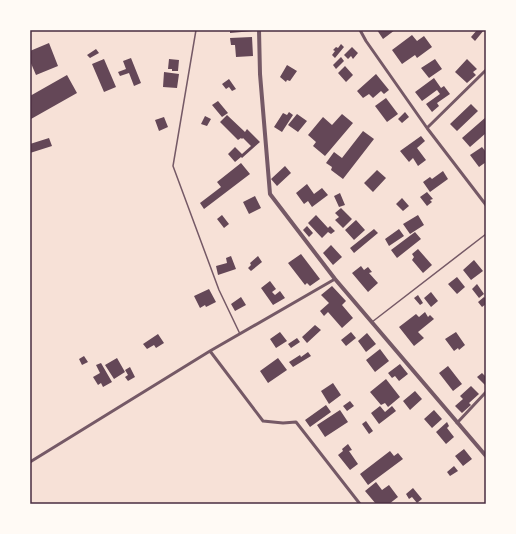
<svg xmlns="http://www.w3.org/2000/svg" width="516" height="534" font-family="'Work Sans',sans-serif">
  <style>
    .building { fill: #644757 }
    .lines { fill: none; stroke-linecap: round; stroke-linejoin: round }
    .service { stroke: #755966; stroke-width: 1.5 }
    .minor { stroke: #755966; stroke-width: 3 }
    .tertiary { stroke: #755966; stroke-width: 4 }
    .neatline { fill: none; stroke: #4a2c40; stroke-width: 1.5 }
  </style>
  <rect width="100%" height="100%" fill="#f7e1d7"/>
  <path class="building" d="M230 30H252L253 31 230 33Z
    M377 30H395L383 39Z
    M477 30H484L475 41 471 37Z
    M412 35 417 41 424 36 432 47 417 58 415 55 402 64 392 50Z
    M252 37 253 56 236 57 235 45H231L230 38Z
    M49 43 58 66 36 75 30 61V51Z
    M341 44 344 47 335 58 332 55 335 51 333 50 336 47 338 48Z
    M352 47 358 53 353 59 351 56 348 59 344 55Z
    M96 49 99 53 90 58 87 55Z
    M341 57 344 61 336 69 333 65Z
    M131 58 141 83 134 86 129 73 120 76 118 72 126 69 123 61Z
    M104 59 116 87 104 92 92 64Z
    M169 59 179 60 178 71H172V69H168Z
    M435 59 442 69 429 78 421 68Z
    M467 59 477 69 473 72 476 75 467 83 455 72Z
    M287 65 297 71 290 81 287 80 286 82 280 77Z
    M345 66 353 75 346 82 338 73Z
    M164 72 179 74 177 88 163 87Z
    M376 74 389 90 384 94 381 91 373 98 369 94 363 98 357 91Z
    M67 75 77 93 31 119 30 116V96Z
    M434 78 441 88 444 86 450 94 437 103 439 106 432 112 426 104 440 94 437 90 422 101 415 92Z
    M229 79 236 89 232 91 229 87 226 89 222 84Z
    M386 98 398 114 387 122 375 106Z
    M218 101 228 113 222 117 212 105Z
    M471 104 478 111 457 131 450 124Z
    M289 112 293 115 282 132 274 127 283 113 287 115Z
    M405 112 409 117 402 123 398 119Z
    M297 114 307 121 298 132 288 125Z
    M342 114 353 123 325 156 313 146 316 142 308 135 323 117 332 125Z
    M227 115 245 132 247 129 260 142 242 158 241 157 235 162 228 154 235 147 242 154 251 146 243 138 242 139 241 138 238 140 220 122Z
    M205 116 211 119 207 126 201 124Z
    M164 117 168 127 159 131 155 120Z
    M486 117V133L470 147 462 138Z
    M363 131 374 139 343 179 331 170 332 167 326 163 334 152 342 158Z
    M421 136 425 141 417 148 426 160 418 166 413 158 409 162 400 151Z
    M49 138 52 146 30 153V144Z
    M482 147 486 152V162L479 167 470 155Z
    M241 163 250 174 204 209 200 203 221 187 217 182Z
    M285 166 291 173 277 186 271 179Z
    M377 170 386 178 373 192 364 183Z
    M443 171 448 179 430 192 423 182 430 177 432 179Z
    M307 184 314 194 322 188 328 195 312 207 308 201 304 204 296 193Z
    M427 192 433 199 430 200 432 202 427 206 420 197Z
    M340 193 345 205 339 207 334 196Z
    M255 196 261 208 249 214 243 202Z
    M402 198 409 206 403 211 396 204Z
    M341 208 352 219 343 228 335 220 339 217 335 213Z
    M222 215 229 224 224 228 217 219Z
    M316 215 328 228 330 226 335 231 331 234 328 232 322 238 308 223Z
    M418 215 424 225 410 234 403 224Z
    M356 220 365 230 354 240 345 230Z
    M307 226 313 233 309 237 303 230Z
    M374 229 378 233 354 253 350 248Z
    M399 229 404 236 389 246 385 239Z
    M415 232 421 239 397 258 391 250Z
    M331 245 342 257 333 265 323 253Z
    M418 249 432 265 423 273 412 260 414 257 412 254Z
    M301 254 320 279 310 286 307 283 305 285 288 263Z
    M231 256 236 269 218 275 216 266 227 263 226 258Z
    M258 256 262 262 251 271 248 268 251 265 250 263Z
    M474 260 483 271 471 280 463 270Z
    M361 266 364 270 368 267 372 272 369 273 378 283 368 292 352 273Z
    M457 277 465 287 457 294 448 284Z
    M270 281 276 289 272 292 275 295 280 291 285 298 273 305 261 288Z
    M477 284 484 294 479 298 472 289Z
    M332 286 346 301 342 305 353 318 342 328 328 312 324 316 320 311 329 303 321 295Z
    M209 289 216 302 206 307 205 305 200 308 194 296Z
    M431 292 438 301 431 307 424 298Z
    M418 295 423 303 420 305 414 298Z
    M241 297 246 305 235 311 231 304Z
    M484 297 486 299V304L482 307 478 302Z
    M425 312 428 317 430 315 434 319 418 332 424 338 414 346 399 327 416 314 419 317Z
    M315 325 321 330 307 343 302 337Z
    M280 332 287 341 276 348 270 339Z
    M351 332 356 338 346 346 341 340Z
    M456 332 465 345 459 350 458 348 454 351 445 339Z
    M367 333 376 344 366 352 358 341Z
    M158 334 164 343 156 348 154 345 147 349 143 344Z
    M297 338 300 342 291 348 288 344Z
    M380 349 389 361 375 372 366 360Z
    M308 352 311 356 293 367 289 362 300 355 301 357Z
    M84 356 88 362 82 365 79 359Z
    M117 358 125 372 114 379 105 365Z
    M278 358 287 370 268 383 260 371Z
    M101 363 112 382 103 387 101 383 98 385 93 377 100 373 96 365Z
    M400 364 408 374 399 381 395 376 392 378 388 373Z
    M448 366 462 384 453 391 439 373Z
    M130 367 135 377 128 381 125 377 128 375 125 370Z
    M482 373 486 377V386L477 377Z
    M386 379 400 397 388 407 385 403 381 405 370 392Z
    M333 383 341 395 329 404 321 391Z
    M471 386 479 394 469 403 471 405 462 413 455 406 463 399 460 396Z
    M415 391 422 399 410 410 403 401Z
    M350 401 354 406 347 411 343 406Z
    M326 405 331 412 310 427 305 420Z
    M380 406 385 412 392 406 396 411 379 424 371 413Z
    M340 410 348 422 325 437 317 425Z
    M434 410 442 419 432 428 424 419Z
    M366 421 373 431 369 434 362 424Z
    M447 422 449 426 447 428 454 437 446 444 436 432Z
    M348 444 352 450 349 451 358 464 350 470 338 455 343 451 342 449Z
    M464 449 472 459 463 466 455 456Z
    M390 451 394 456 398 453 403 459 368 485 360 474Z
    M454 466 458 471 450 476 447 472Z
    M376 482 382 490 389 485 398 497 389 504H376L365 491Z
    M413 488 422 499 417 503 412 497 409 499 406 494Z"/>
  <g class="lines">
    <path class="service" d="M196 30 173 166 219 290 240 334
      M372 322 486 234"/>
    <path class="minor" d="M360 30 366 41 427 128 486 205
      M427 128 486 70
      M210 351 263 421 283 423 296 422 360 504
      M457 423 486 392
      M30 462 210 351 335 279"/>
    <path class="tertiary" d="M259 30 260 74 270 194 335 279 486 456"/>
  </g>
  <rect width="516" height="534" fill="none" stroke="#fffaf5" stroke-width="62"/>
  <rect x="31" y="31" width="454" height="472" class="neatline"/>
</svg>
